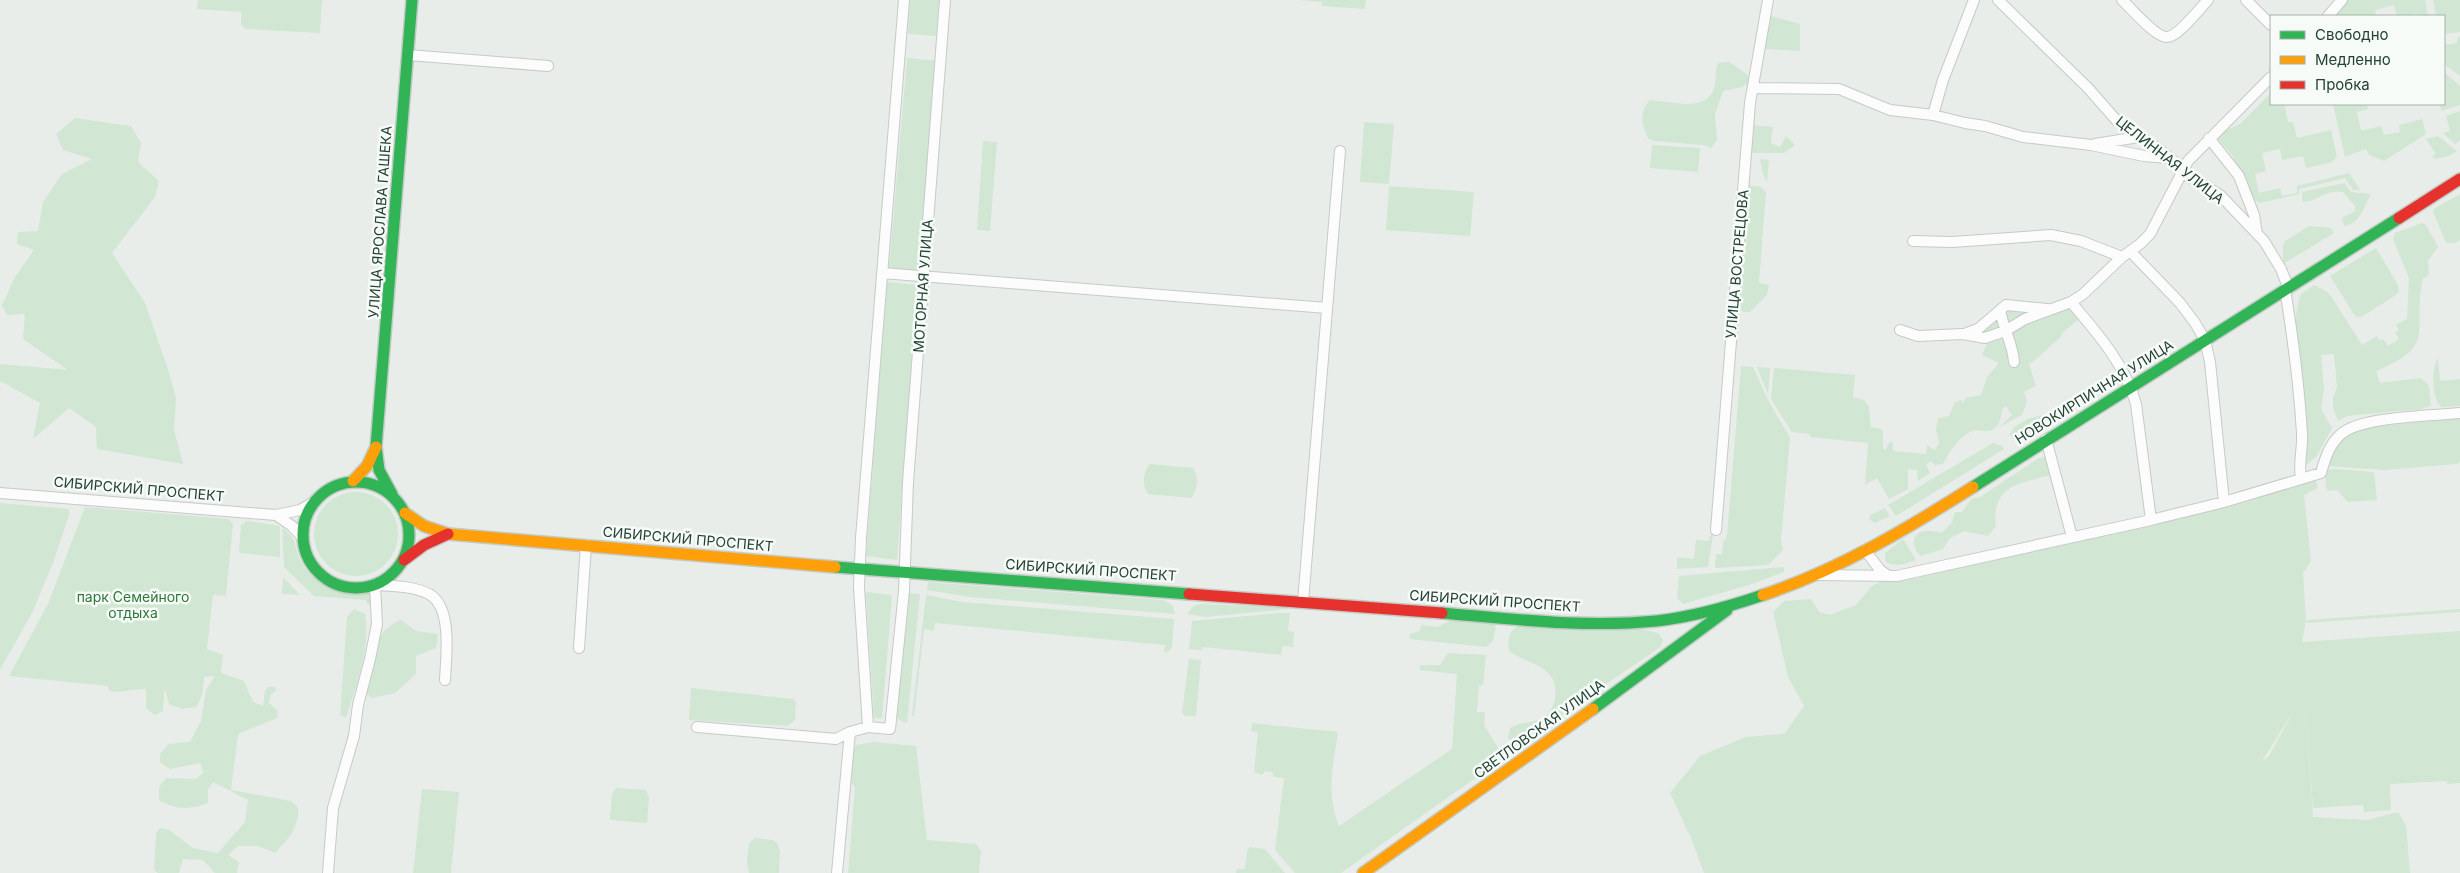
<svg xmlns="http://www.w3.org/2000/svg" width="2460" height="873" font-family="Inter,sans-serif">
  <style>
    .green { fill: #d1e6d3; fill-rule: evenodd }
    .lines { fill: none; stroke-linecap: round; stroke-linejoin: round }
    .street-casing { stroke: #c5cac7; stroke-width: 12 }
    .fast-casing { stroke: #c3cbc7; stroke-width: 14 }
    .slow-casing { stroke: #c3cbc7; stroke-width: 14 }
    .jam-casing { stroke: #c3cbc7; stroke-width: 14 }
    .street { stroke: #fcfcfc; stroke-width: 10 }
    .fast { stroke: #30b455; stroke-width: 11 }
    .slow { stroke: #ff9f0a; stroke-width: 11 }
    .jam { stroke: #e5322d; stroke-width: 11 }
    .labels { text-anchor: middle; stroke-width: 5; stroke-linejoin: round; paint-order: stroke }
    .street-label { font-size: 14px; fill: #244233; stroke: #f7fbf8 }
    .park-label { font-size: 14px; fill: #2e7939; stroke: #f7fbf8 }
  </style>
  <rect width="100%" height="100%" fill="#e8edea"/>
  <path class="green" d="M198 0H322L320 33 245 29 241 24 242 12 197 9Z
    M910 0H939L936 36 908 34Z
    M1299 0H1366L1365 9 1322 6V2Z
    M2347 0H2425L2428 16H2419L2418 14 2397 16 2394 5 2375 10 2376 16H2333Z
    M2433 0H2460V32L2444 34V16H2436Z
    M1767 15 1800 24V51L1765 49Z
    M2460 37V76L2444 64V45L2457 43V38Z
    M907 58 938 61 921 273 889 270Z
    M1729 62 1748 75V83L1742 87 1723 91 1715 114 1717 140 1711 148 1703 145 1654 141 1648 138C1641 124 1639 112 1650 100 1669 101 1705 113 1714 89 1717 81 1714 72 1718 63Z
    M2444 72 2460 86V105L2441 111 2440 104H2444Z
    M2271 93V104H2284L2288 122H2293L2297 138 2331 130 2337 157 2332 162 2306 168 2303 156 2282 160 2280 149 2262 153 2266 171 2255 174 2259 193 2280 188 2282 196 2297 193V186L2349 173 2360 190H2353L2345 178 2299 189V194L2260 203 2251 198 2233 156 2217 138 2224 131 2240 124Z
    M2333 104H2367L2368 109 2357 112 2361 131 2381 126 2384 135 2400 132 2399 125 2422 119 2426 134 2384 161 2369 155 2366 149 2345 157Z
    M2460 111V140L2455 144 2443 133 2450 131 2446 116Z
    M75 118 131 126 141 143 138 162 159 181 155 197 112 253 145 303 167 366 176 397 174 430 183 464 97 449 96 427 69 408 33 439 40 403 0 381V364L68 370 23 339 25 314 7 315 2 305 15 277 34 250 17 244 18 232 38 231 43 202 62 174 92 159 63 150 56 134Z
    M1364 122 1394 124 1389 184 1360 182Z
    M1751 125 1773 127 1771 143 1780 147 1786 136 1795 145 1784 153H1748Z
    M2438 136 2457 151 2449 156 2435 159 2433 156 2436 154 2426 139Z
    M983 141 997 142 990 231 977 230Z
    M1652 145 1700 148 1698 172 1650 168Z
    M1760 159 1769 160 1767 182 1763 174Z
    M2345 183 2351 192 2371 194C2364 206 2361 224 2344 226L2342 218 2355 211V206L2343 192C2328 188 2311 205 2302 201V192Z
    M1747 185 1761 187 1766 192 1759 283 1769 285 1767 295 1750 312C1743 313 1741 311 1736 306Z
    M1389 186 1474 192 1470 236 1386 230Z
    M2460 194V240L2455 243H2446L2433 212 2435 208Z
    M2422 223 2426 225 2438 247 2428 261 2429 273 2427 277 2423 278C2411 329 2440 345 2376 371L2380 383 2421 378 2429 386 2431 406 2421 409 2347 416 2338 421 2333 408V398L2337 387 2334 354 2321 355 2324 389 2321 409 2332 428 2316 457 2305 466 2301 365 2296 333V315L2300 295 2314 285 2326 291 2331 296 2362 345 2377 336 2380 341 2383 339 2388 346 2399 339 2395 332 2399 330 2396 325 2407 319 2409 278 2393 239 2395 233Z
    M2309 226 2331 228 2334 233 2283 264V245L2285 241Z
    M2376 248 2398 285 2399 291 2396 295 2363 316 2357 317 2353 313 2330 276Z
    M887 282 917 285 897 560 866 556Z
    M2070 306 2079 319 2061 334V337C2049 346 2042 356 2029 364L2036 386 2024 392 2027 401 2022 415 1999 427 2012 415 2006 406 2003 409 2002 407C2002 418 1999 430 1987 431 1983 431 1978 430 1975 430 1960 435 1950 451 1943 464L1935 465 1931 461 1926 464 1930 473 1918 481 1917 470 1908 469V489L1889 499 1877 478 1865 485 1868 443 1810 437V434L1792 432 1771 399 1774 368 1855 375 1853 397C1874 401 1868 409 1871 427L1881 429 1883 431V449H1886L1889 443 1893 442V451L1926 454 1927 445 1935 450 1939 443 1936 429 1938 418 1949 416 1955 402 1962 400V403L1966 398 1981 395 1987 377 1999 363 1982 355 1987 344 2002 339 2019 327Z
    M2010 309 2029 313 1985 334 1977 333Z
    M2438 358 2440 381 2460 379V406L2441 407C2432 399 2431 368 2438 358Z
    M1741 366 1753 367 1769 402 1790 438 1781 540 1783 550 1768 565 1715 568 1716 554H1722L1723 543 1727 536Z
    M1757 367 1770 368 1768 394Z
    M2121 374 2015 441 2010 435 2013 428 2027 419 2056 412Z
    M2460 418V461L2457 464 2384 470 2327 466 2328 460 2339 442 2359 428Z
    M1993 443 2002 446 2004 449 1896 516 1888 505Z
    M2047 457 2051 475C2019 483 1991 486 1996 526L1988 536 1964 531 1949 539 1943 549 1921 556C1912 549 1910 534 1924 531 1929 530 1936 532 1941 533L1952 523 1955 512H1962L1971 499 1980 497 2039 458Z
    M1150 464 1193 468C1199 477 1198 489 1191 498L1148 494C1142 485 1142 473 1150 464Z
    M2334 469 2374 472 2377 500 2348 502 2337 490 2327 491 2325 475 2327 470Z
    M2315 478 2318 488 2304 495 2311 561 2303 573 2306 619 2302 642 2460 631V783L2447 784V781L2390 784 2391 810 2364 812 2363 805 2313 808 2303 668 2313 817 2367 820 2398 812 2406 825 2410 873H1704L1691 838 1670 793 1700 756 1746 737 1784 734 1804 706 1788 677 1773 612 1784 601 1811 599 1819 612 1830 615 1856 605 1871 587 1883 580 1908 577 2247 502ZM2296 707 2269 756 2262 761Z
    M314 534a42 42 0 1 1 84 0a42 42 0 1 1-84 0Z
    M0 503 69 509V515L53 563 32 613 0 670Z
    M85 507 229 519 233 524 226 596 213 595 207 649 223 655 221 673 244 681 253 702 263 706 265 690 269 687H275L276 691 270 695 269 703 278 711 277 718 238 734 231 790 291 801 298 808C299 828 288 840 275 853L259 846H238L228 855 239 862 237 873H215L203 860 183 859 179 873H158L154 870 156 833 160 828 169 830 193 848 218 853 245 822 248 800 213 782 208 789V803C190 810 175 810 159 800V787L166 778 196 779 204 772 200 763 170 769 160 762V754L168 744 190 742 201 721 206 690 215 676 204 677 202 696 196 707 182 709 169 704 166 692 164 691 163 711 155 715 146 708V689C132 688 122 694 109 691L108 686 9 676 48 604Z
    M1885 508 1890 516 1875 523 1869 519 1871 515Z
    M247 521 280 526V557L241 553 239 551 241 525Z
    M282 528C297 538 293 542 299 557 310 585 343 597 371 591L374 605 367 604 366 600 314 596 284 567Z
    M1710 535H1713L1708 567 1677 569V557L1694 559 1696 540 1709 541Z
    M1903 539 1916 560C1905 564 1894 568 1885 561V553Z
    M1784 567V572L1752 584 1683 604 1677 598 1679 576Z
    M283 577 300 595 282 594Z
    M928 582 1163 600 1172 605 1175 614 970 597 927 590Z
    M866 592 892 595 882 718H874Z
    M907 593 920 594 907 723 898 719 895 713Z
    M926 595 962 602 1174 619 1172 647 1169 651 1164 653 1165 645 935 623 934 631 924 629 914 716H912Z
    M1200 604 1288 607V609L1205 617 1187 614 1194 606Z
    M354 609 365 614C371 648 356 686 346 718L340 715 347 617Z
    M2460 609V612L2306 623 2307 620Z
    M1281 613H1290L1288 631 1294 632 1293 647 1282 646 1281 655 1203 647 1202 650 1189 649 1192 621Z
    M401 620 416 631 438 634 436 648 416 656V674L395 693 372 698 364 692C371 664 371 631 401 620Z
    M1452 620 1493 623 1496 626 1493 641 1486 647 1410 639 1409 634 1420 631 1421 625 1437 627Z
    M1520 625 1593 630 1641 629 1658 633 1663 640 1661 646 1655 651 1579 702 1526 745H1515L1508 738 1510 728C1521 721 1533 724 1544 717 1550 713 1554 705 1555 698 1560 667 1530 665 1510 652 1506 641 1509 630 1520 625Z
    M1448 653 1486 655 1483 685H1479L1477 712H1485L1484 725 1502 754 1499 765 1471 781 1341 873H1295L1275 850 1284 778 1274 777 1272 772 1265 771 1262 775 1254 772 1258 732 1251 731 1252 723 1338 732C1333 767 1326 792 1339 826L1452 749 1457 674 1419 670 1421 665H1440Z
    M1189 659 1201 660 1196 716H1186L1182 713Z
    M691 688 793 699 796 702 795 720 787 726 689 720Z
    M874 742 916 746 927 840 976 844 981 851 979 873H848L855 788 847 775 848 755 856 745Z
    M616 788 646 790 649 797 647 823 610 820 612 794Z
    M422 789 459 792 451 873H413Z
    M755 838 772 840 777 843 780 851 779 873H749L747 861 749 843Z
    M1250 847 1265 849 1285 873H1236L1237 869H1245L1247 850Z"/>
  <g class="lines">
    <defs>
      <path id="street" d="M1998 0 2088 88 2117 121 2156 147 2176 163 2186 175 2220 195 2264 241 2281 269 2288 287
        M2122 0C2131 8 2156 38 2167 37 2178 37 2200 8 2208 0
        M2246 0 2271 25
        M2328 16 2342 0
        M408 55 548 66
        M1753 88 1839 89 1890 110 1933 115 1965 123 1985 126 2023 137 2091 145 2144 156 2168 158
        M1933 115 1943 80 1974 0
        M2209 138 2239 176 2254 215 2257 234
        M2095 144 2139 137
        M1913 241 1952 242 2051 235 2081 241 2122 257
        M2130 251 2180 303 2195 323 2205 340 2210 362 2224 502
        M882 273 1327 308
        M2285 289C2293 338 2299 384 2302 433 2303 449 2298 463 2301 479
        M2071 302C2097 333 2125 364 2136 404L2151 520
        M2000 310C2003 328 2013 344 2014 362
        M1900 330 1918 336 1963 334 1985 338 2005 331 2025 319 2071 302 2082 295 2122 257 2140 244 2150 234 2188 161 2271 77
        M1967 333 1978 329 2006 305 2047 309
        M2046 439 2072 537
        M0 493 276 515 300 510 312 503
        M276 515 292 526 303 538
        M1716 530 1750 103 1768 0
        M1865 550 1880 570 1887 575
        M1817 575 1897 576 1924 570 2151 520 2224 502 2321 473C2325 459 2329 445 2340 435 2359 416 2432 416 2460 413
        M1303 602 1340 151
        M579 648 586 545
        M697 727 836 739 850 732
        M868 727 859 587 861 538 904 0
        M328 873 333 808 354 736 358 705 370 659 377 624 375 585C393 586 413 586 429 594 453 607 446 657 445 680
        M837 873 850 732 868 727 890 729 904 591 908 482 945 0"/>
      <path id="fast" d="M303 535a53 53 0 1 1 106 0a53 53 0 1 1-106 0Z
        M1973 487 2399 218
        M392 494 379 470 376 447 412 0
        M835 567 1189 594
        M1442 613C1512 619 1585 628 1656 621 1692 617 1728 607 1763 595
        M1593 709 1727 610"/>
      <path id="slow" d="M353 481 367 466 376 447
        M405 513 424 526 448 534 835 567
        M1763 595C1838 570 1907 529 1973 487
        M1363 873 1593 709"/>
      <path id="jam" d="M2399 218 2460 179
        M404 560 424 545 448 534
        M1189 594 1442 613"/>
    </defs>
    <use href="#street" class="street-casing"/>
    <use href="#fast" class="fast-casing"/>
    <use href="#slow" class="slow-casing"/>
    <use href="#jam" class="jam-casing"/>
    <use href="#street" class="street"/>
    <use href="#fast" class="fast"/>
    <use href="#slow" class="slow"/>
    <use href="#jam" class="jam"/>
  </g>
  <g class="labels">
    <g class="street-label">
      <text transform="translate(2170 160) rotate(38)" y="5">ЦЕЛИННАЯ УЛИЦА</text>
      <text transform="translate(380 222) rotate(-86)" y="5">УЛИЦА ЯРОСЛАВА ГАШЕКА</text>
      <text transform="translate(1737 264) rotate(-85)" y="5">УЛИЦА ВОСТРЕЦОВА</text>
      <text transform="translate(923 286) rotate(-86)" y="5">МОТОРНАЯ УЛИЦА</text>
      <text transform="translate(2094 392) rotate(-32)" y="5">НОВОКИРПИЧНАЯ УЛИЦА</text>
      <text transform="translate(139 489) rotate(5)" y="5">СИБИРСКИЙ ПРОСПЕКТ</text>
      <text transform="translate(688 539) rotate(5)" y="5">СИБИРСКИЙ ПРОСПЕКТ</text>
      <text transform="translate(1091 570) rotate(4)" y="5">СИБИРСКИЙ ПРОСПЕКТ</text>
      <text transform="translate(1495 601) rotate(4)" y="5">СИБИРСКИЙ ПРОСПЕКТ</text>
      <text transform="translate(1539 729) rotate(-36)" y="5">СВЕТЛОВСКАЯ УЛИЦА</text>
    </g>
    <g class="park-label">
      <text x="133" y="602">парк Семейного<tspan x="133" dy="16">отдыха</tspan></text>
    </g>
  </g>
  <rect x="2270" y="15" width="175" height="90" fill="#f7fbf8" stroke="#a3b1a9"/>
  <rect x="2280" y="31" width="25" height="8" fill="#30b455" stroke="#a3b1a9"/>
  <text x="2315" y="40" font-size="15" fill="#244233">Свободно</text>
  <rect x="2280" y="56" width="25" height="8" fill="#ff9f0a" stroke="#a3b1a9"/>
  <text x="2315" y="65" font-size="15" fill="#244233">Медленно</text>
  <rect x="2280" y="81" width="25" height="8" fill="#e5322d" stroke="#a3b1a9"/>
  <text x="2315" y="90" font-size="15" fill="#244233">Пробка</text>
</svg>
